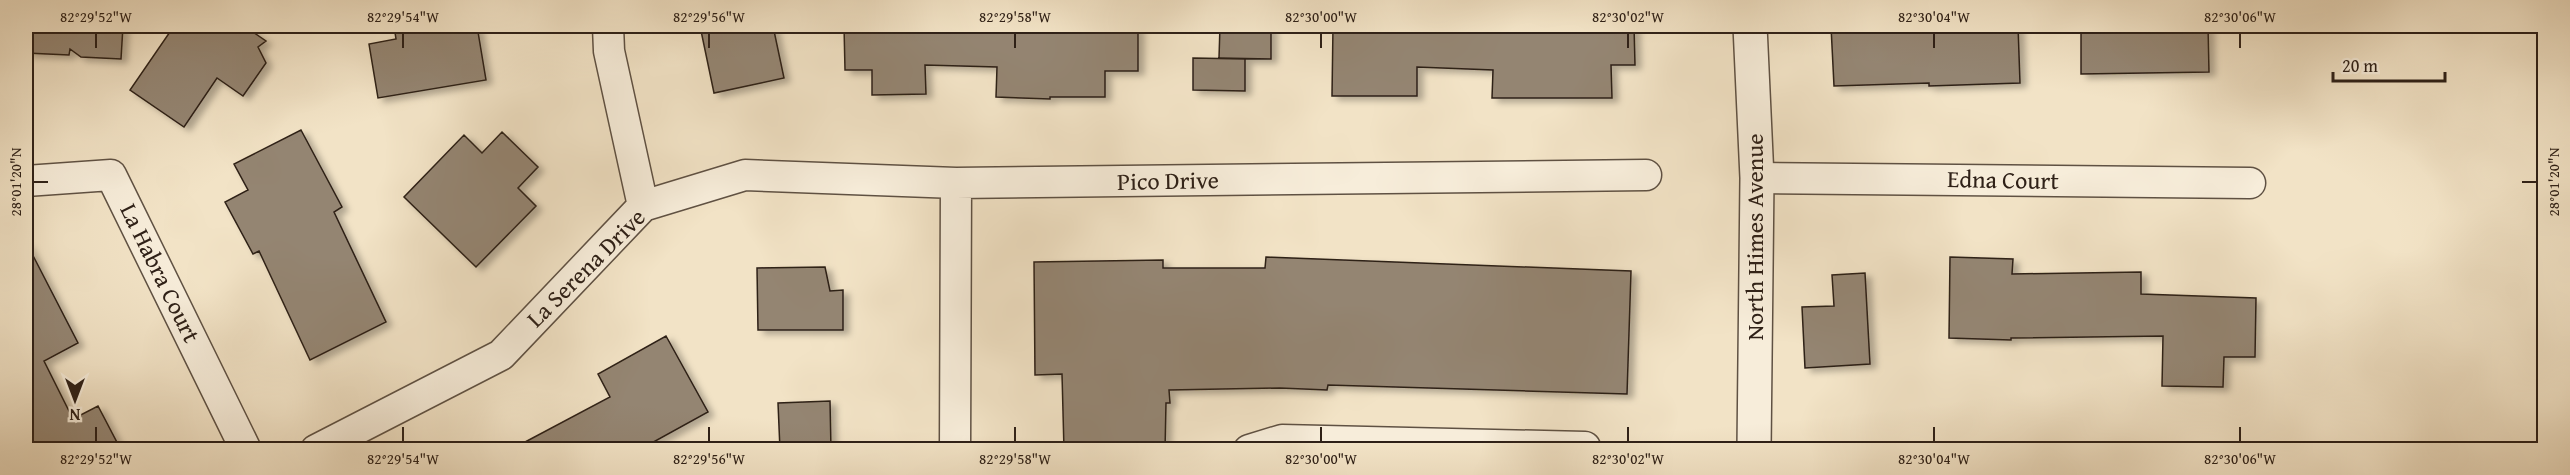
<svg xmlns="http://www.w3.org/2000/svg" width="2570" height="475" font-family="'Gentium Book Plus',serif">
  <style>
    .building { fill: #948572; stroke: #2e2017; stroke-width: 1.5; filter: url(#shadow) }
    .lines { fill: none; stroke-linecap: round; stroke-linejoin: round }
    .minor-casing { stroke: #5f5143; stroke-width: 33 }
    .tertiary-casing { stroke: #5f5143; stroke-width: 36 }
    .minor { stroke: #f7edda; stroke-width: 30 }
    .tertiary { stroke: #f7edda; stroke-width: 33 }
    .ticks { fill: none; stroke: #2e2017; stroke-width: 2 }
    .labels { text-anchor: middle; stroke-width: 4.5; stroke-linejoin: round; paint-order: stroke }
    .street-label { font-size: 24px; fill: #2e2017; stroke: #f7edda }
    .neatline { fill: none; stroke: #2e2017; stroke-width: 2 }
    .ticks-label { font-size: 15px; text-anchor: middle; fill: #2e2017 }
  </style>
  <defs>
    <filter id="shadow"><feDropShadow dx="6" dy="4" stdDeviation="3" flood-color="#0004"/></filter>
  </defs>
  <rect width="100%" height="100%" fill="#f2e3c6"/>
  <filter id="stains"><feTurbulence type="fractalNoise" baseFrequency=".00333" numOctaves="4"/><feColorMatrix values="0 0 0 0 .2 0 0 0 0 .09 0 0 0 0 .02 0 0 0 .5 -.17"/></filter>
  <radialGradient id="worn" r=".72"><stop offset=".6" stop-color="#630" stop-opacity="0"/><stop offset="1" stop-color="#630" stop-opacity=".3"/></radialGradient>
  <path class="building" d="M26 26H123L121 59 81 57 70 49 69 55 26 53Z
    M174 26H244L266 41 258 47 266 63 243 96 217 78 184 127 130 90Z
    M394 26H477L486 80 378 98 369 44 396 39Z
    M700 26H773L784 78 714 93Z
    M844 26H1138V71H1105V97H1050V99L996 97 997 67 925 65 926 94 872 95V70H845Z
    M1220 26H1271V59L1219 58Z
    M1333 26H1634L1635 65H1611L1612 98H1492L1493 70 1417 67V96H1332Z
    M1831 26H2018L2020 83 1929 86V83L1834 86Z
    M2081 26H2208L2209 72 2081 74Z
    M1193 58 1245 59V91L1193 90Z
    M301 130 342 207 334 212 386 322 310 360 259 251 253 254 225 202 248 190 234 164Z
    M502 132 538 167 518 188 536 206 476 267 404 197 464 135 482 153Z
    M26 242 78 343 44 361 73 419 98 406 121 450H26Z
    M1266 257 1631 271 1627 394 1328 385 1327 390 1280 388 1169 390 1170 403H1166L1165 450H1064L1062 374 1035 375 1034 262 1163 260V268H1265Z
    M1950 257 2013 259 2012 274 2141 272V294L2256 298 2255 357H2224L2223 387 2162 386 2163 336 2011 338V340L1949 338Z
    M825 267 830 291 843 290V330H758L757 268Z
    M1865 273 1870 364 1805 368 1802 307 1834 306 1832 275Z
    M666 336 708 412 639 450H510L610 397 598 374Z
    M830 401 831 450H780L778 403Z"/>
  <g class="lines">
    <defs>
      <path id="minor" d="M608 26 609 51 643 206
        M1757 178 2250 183
        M26 181 111 175 246 450
        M316 450 501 355 643 206 745 175 956 183
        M955 450 956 183 1646 175
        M1249 450 1282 440 1585 447"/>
      <path id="tertiary" d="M1750 26 1757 178 1754 450"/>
    </defs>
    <use href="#minor" class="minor-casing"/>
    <use href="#tertiary" class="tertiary-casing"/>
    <use href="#minor" class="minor"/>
    <use href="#tertiary" class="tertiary"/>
  </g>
  <path class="ticks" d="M96 33V48M403 33V48M709 33V48M1015 33V48M1321 33V48M1628 33V48M1934 33V48M2240 33V48M33 182H48M2522 182H2537M96 427V442M403 427V442M709 427V442M1015 427V442M1321 427V442M1628 427V442M1934 427V442M2240 427V442"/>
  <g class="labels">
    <g class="street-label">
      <text transform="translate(2003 180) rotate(1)" y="8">Edna Court</text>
      <text transform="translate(1168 181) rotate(-1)" y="8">Pico Drive</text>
      <text transform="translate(1755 237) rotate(-90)" y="8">North Himes Avenue</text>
      <text transform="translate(586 268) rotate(-45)" y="8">La Serena Drive</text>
      <text transform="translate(160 273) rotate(64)" y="8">La Habra Court</text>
    </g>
  </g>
  <rect width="2570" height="475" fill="none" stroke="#f2e3c6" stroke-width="66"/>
  <g transform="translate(75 400) rotate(180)" stroke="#f7edda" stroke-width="4.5" paint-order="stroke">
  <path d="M0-4.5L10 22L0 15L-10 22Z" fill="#2e2017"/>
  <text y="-9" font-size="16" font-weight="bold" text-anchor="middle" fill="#2e2017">N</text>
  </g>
  <path d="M2333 72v9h112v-9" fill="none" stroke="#2e2017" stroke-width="3"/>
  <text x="2342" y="72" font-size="18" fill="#2e2017" stroke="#f7edda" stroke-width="4.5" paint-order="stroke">20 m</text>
  <rect x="33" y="33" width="2504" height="409" class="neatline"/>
  <g class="ticks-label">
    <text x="96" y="22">82°29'52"W</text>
    <text x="403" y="22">82°29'54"W</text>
    <text x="709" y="22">82°29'56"W</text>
    <text x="1015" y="22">82°29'58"W</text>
    <text x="1321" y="22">82°30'00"W</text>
    <text x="1628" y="22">82°30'02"W</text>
    <text x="1934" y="22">82°30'04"W</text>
    <text x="2240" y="22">82°30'06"W</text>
    <text transform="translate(2554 182) rotate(-90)" y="5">28°01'20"N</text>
    <text transform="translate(16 182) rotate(-90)" y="5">28°01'20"N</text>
    <text x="96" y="464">82°29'52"W</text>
    <text x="403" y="464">82°29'54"W</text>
    <text x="709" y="464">82°29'56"W</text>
    <text x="1015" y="464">82°29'58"W</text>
    <text x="1321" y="464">82°30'00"W</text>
    <text x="1628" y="464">82°30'02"W</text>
    <text x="1934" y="464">82°30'04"W</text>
    <text x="2240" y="464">82°30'06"W</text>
  </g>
  <rect width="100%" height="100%" filter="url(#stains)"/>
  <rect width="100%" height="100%" fill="url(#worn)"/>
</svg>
